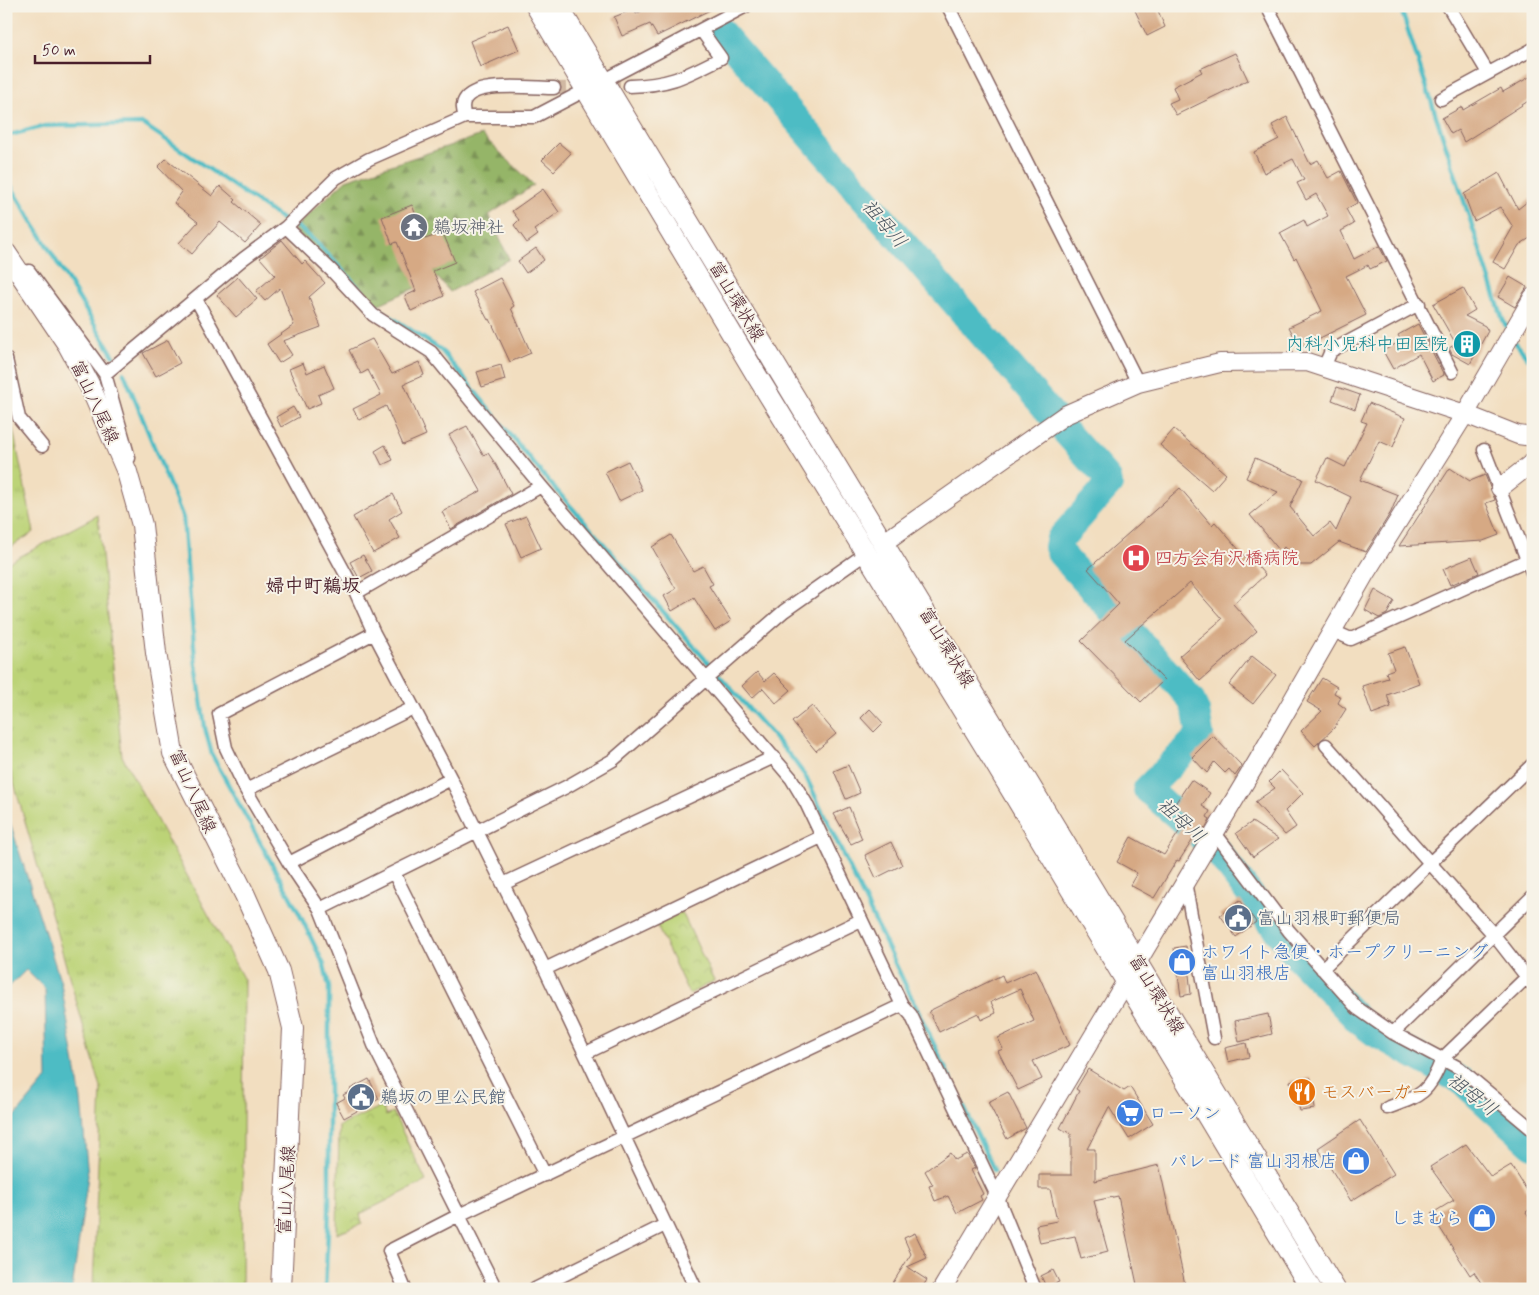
<svg xmlns="http://www.w3.org/2000/svg" width="1539" height="1295" font-family="Mynerve,'Klee One',sans-serif">
  <style>
    .grass { fill: url(#grass-tufts); stroke: #837951 }
    .forest { fill: url(#forest-firs); stroke: #706a4a }
    .park { fill: url(#park-crowns); stroke: #837951 }
    .water { fill: #4ebcc4; stroke: #4c6e78 }
    .lines { fill: none; stroke-linecap: round; stroke-linejoin: round }
    .stream { stroke: #4ebcc4; stroke-width: 4.5 }
    .river { stroke: #4ebcc4; stroke-width: 28 }
    .building { fill: #d6a984 }
    .street-tunnel { stroke: #d0b8a2; stroke-width: 12; stroke-dasharray: 12 6; stroke-linecap: butt }
    .street-casing { stroke: #85625f; stroke-width: 15 }
    .secondary-casing { stroke: #85625f; stroke-width: 20 }
    .primary-casing { stroke: #85625f; stroke-width: 22 }
    .street { stroke: #fff; stroke-width: 12 }
    .secondary { stroke: #fff; stroke-width: 18 }
    .primary { stroke: #fff; stroke-width: 20 }
    .labels { text-anchor: middle; stroke-width: 4; stroke-linejoin: round; paint-order: stroke }
    .worship-label { font-size: 18px; fill: #5b616d; stroke: #f7f3e8; text-anchor: start }
    .street-label { font-size: 18px; fill: #4a1f2b; stroke: #f7f3e8 }
    .culture-label { font-size: 18px; fill: #0d838f; stroke: #f7f3e8; text-anchor: end }
    .health-label { font-size: 18px; fill: #be3a42; stroke: #f7f3e8; text-anchor: start }
    .service-label { font-size: 18px; fill: #4e5e75; stroke: #f7f3e8; text-anchor: start }
    .shop-label { font-size: 18px; fill: #366cbe; stroke: #f7f3e8; text-anchor: start }
    .food-label { font-size: 18px; fill: #c56008; stroke: #f7f3e8; text-anchor: start }
    .water-label { font-size: 19px; font-style: italic; fill: #4b5661; stroke: #f7f3e8 }
    .neighbourhood-label { font-size: 19px; font-weight: bold; fill: #4a1f2b; stroke: #f7f3e8 }
  </style>
  <defs>
    <pattern id="grass-tufts" width="24" height="20" patternUnits="userSpaceOnUse" patternTransform="scale(1.25)"><rect width="24" height="20" fill="#bcd377"/><path d="M3 7l-1-3M5 7V3M7 7l1-3M15 17l-1-3M17 17v-4M19 17l1-3" fill="none" stroke="#a3b567"/></pattern>
    <pattern id="forest-firs" width="22" height="20" patternUnits="userSpaceOnUse" patternTransform="scale(1.25)"><rect width="22" height="20" fill="#95b568"/><path d="M5 1l3.5 6h-7zM16 11l3.5 6h-7z" fill="#7c9356"/></pattern>
    <pattern id="park-crowns" width="20" height="18" patternUnits="userSpaceOnUse" patternTransform="scale(1.25)"><rect width="20" height="18" fill="#bcd377"/><path d="M2 6a3 3 0 1 1 6 0M12 15a3 3 0 1 1 6 0" fill="none" stroke="#a3b567"/></pattern>
  </defs>
  <rect width="100%" height="100%" fill="#f7f3e8"/>
  <filter id="ink" filterUnits="userSpaceOnUse"><feTurbulence type="fractalNoise" baseFrequency=".02" numOctaves="2"/><feDisplacementMap in="SourceGraphic" scale="10" xChannelSelector="R" yChannelSelector="G"/><feConvolveMatrix kernelMatrix="1 2 1 2 8 2 1 2 1" color-interpolation-filters="sRGB"/></filter>
  <filter id="wash" filterUnits="userSpaceOnUse"><feTurbulence type="fractalNoise" baseFrequency=".0096" numOctaves="4" result="noise"/><feDisplacementMap in="SourceGraphic" scale="20" xChannelSelector="R" yChannelSelector="G"/><feGaussianBlur stdDeviation="1.12" result="paint"/><feColorMatrix in="noise" values="0 0 0 0 0 0 0 0 0 0 0 0 0 0 0 0 0 1.4 0 .05"/><feComposite in="paint" operator="in"/></filter>
  <g filter="url(#wash)">
    <rect width="100%" height="100%" fill="#f2dec0"/>
    <path class="grass" d="M6 395 34 532 6 550Z
      M98 515 122 756 244 980 242 1289H93L101 1088 6 755V564Z"/>
    <path class="forest" d="M482 135 534 185 489 215 509 259 450 292 438 278 377 305 293 229 346 180Z"/>
    <path class="park" d="M682 912 714 981 689 994 656 924Z
      M382 1106 386 1116 393 1112 426 1181 360 1214 362 1224 337 1234 339 1126Z"/>
    <path class="water" d="M6 810 61 983 81 1100 88 1176 72 1289H6V1127L47 1078 45 989 26 970 6 990Z"/>
    <g class="lines">
      <path class="stream" d="M1400 6 1503 320 1508 330
        M6 136 45 126 143 124 282 219 298 227 317 243 379 309 441 350 544 476 792 758 806 777 994 1170
        M6 178 113 355
        M1514 341 1533 364
        M124 373 183 518 195 658 205 728 212 755 299 913 324 965 329 987V1211L325 1289"/>
      <path class="river" d="M719 30 1052 415
        M1063 429 1108 479 1109 484 1060 539 1058 547 1061 554 1190 698 1196 711 1200 735 1147 789 1217 851 1295 954 1359 1021 1375 1033 1463 1082 1533 1145"/>
    </g>
    <g id="blocks">
      <path class="building" d="M651 6H718L657 36 650 24 622 36 614 17 634 9 636 14Z
        M1133 6H1156L1165 27 1147 36Z
        M508 25 519 50 480 67 470 41Z
        M1235 53 1248 80 1176 115 1169 103 1178 99 1173 87 1202 72 1200 69Z
        M1533 75V98L1464 142 1458 130 1451 134 1442 118 1462 107 1463 110 1501 88 1503 92Z
        M1287 117 1310 164 1318 160 1328 178 1341 171 1357 203 1346 209 1354 224 1341 231 1354 259 1379 246 1387 261 1370 269 1368 265 1346 276 1366 315 1300 348 1289 327 1322 311 1296 257 1294 259 1280 233 1304 220 1307 227 1328 216 1316 194 1306 200 1297 183 1304 180 1293 159 1264 173 1254 152 1279 139 1272 125Z
        M559 143 571 153 554 171 542 160Z
        M166 159 212 196 220 186 236 200 234 202 261 225 245 243 220 222 192 254 179 243 198 222 174 203 182 192 158 167Z
        M1499 173 1518 209 1533 197V236L1519 245 1505 269 1493 262 1513 227 1500 207 1474 221 1464 194Z
        M543 189 559 212 534 230 538 235 527 243 514 225 519 220 512 211Z
        M412 205 425 239 443 233 455 262 433 271 444 296 411 311 405 296 416 291 397 242 392 244 382 217Z
        M282 240 302 264 305 261 325 283 309 297 321 327 283 341 292 355 279 363 267 344 294 325 280 288 265 301 256 291 275 275 260 258Z
        M536 248 544 260 526 273 518 261Z
        M238 277 257 299 236 317 217 295Z
        M1510 277 1527 287 1515 307 1498 297Z
        M500 278 514 306 511 308 531 353 510 362 490 319 488 320 473 292Z
        M1463 288 1475 310 1465 316 1485 326 1488 331 1470 364 1452 354 1449 348 1456 344 1433 304Z
        M1418 324 1444 375 1433 381 1419 354 1393 369 1383 351 1401 341 1398 335Z
        M372 339 392 374 419 362 424 375 404 384 426 435 403 445 386 406 359 420 353 409 381 395 368 370 361 374 349 350Z
        M168 340 180 363 156 376 143 353Z
        M303 363 307 373 324 365 334 388 318 395 321 403 307 409 289 369Z
        M501 365 505 380 482 387 477 372Z
        M1337 387 1360 395 1355 409 1332 400Z
        M1369 403 1405 418 1393 447 1379 441 1360 480 1398 495 1391 512 1366 552 1339 542 1311 565H1300L1284 547 1280 551 1250 515 1278 492 1246 478 1255 458 1303 479 1290 507 1314 536 1330 523 1336 531 1351 497 1316 480 1327 458 1345 467 1367 423 1361 421Z
        M293 407 299 417 281 427 276 417Z
        M467 426 483 455 488 453 496 465 511 494 451 529 442 512 481 491 449 435Z
        M1174 429 1226 474 1212 490 1160 445Z
        M385 445 393 460 382 465 375 451Z
        M628 461 642 490 619 501 605 472Z
        M1450 468 1470 481 1485 475 1495 500 1486 503 1499 535 1483 541 1399 546Z
        M1180 488 1212 525 1215 522 1247 559 1250 557 1265 575 1233 604 1257 631 1200 681 1179 656 1222 619 1190 583 1125 640 1164 680 1141 702 1081 641 1119 604 1088 569Z
        M393 494 402 511 389 519 400 538 373 553 353 517Z
        M526 516 541 548 521 557 506 524Z
        M671 535 693 571 703 566 713 584 709 586 731 621 715 631 694 598 672 611 664 596 676 589 652 547Z
        M363 555 372 571 359 578 350 562Z
        M1472 557 1479 573 1450 585 1443 569Z
        M1375 590 1394 601 1387 614 1379 618 1365 610Z
        M1405 647 1419 683 1387 695 1391 707 1372 714 1362 686 1388 678 1386 672 1394 669 1388 653Z
        M1252 656 1276 675 1253 704 1229 685Z
        M757 672 765 681 774 673 791 690 776 703 763 688 752 698 742 686Z
        M1322 678 1337 687 1334 693 1341 697 1338 703 1346 709 1334 728 1315 746 1301 731 1322 711 1307 702Z
        M812 706 836 734 816 751 792 722Z
        M870 709 883 723 874 732 861 718Z
        M1213 736 1242 766 1235 776 1229 769 1225 773 1214 762 1207 773 1192 757Z
        M848 765 860 793 846 799 834 771Z
        M1281 770 1303 793 1285 811 1296 827 1285 835 1255 802 1275 788 1269 782Z
        M1191 780 1210 793 1202 806 1210 811 1207 817 1210 819 1205 829 1201 827 1179 861 1177 860 1154 898 1130 885 1137 873 1117 862 1131 837 1164 855 1188 818 1172 808Z
        M849 807 862 839 851 844 834 814Z
        M1252 822 1278 839 1253 857 1236 833Z
        M891 842 902 865 876 878 865 855Z
        M1240 900 1256 922 1236 937 1220 915Z
        M1186 946 1191 994 1181 996 1174 948Z
        M1036 969 1070 1045 1033 1061 1042 1079 1018 1090 998 1051 1003 1049 998 1038 1034 1021 1020 989 991 1002 996 1013 981 1020 978 1013 939 1032 929 1011 1002 975 1005 983Z
        M1268 1014 1272 1034 1239 1042 1235 1021Z
        M1246 1043 1249 1057 1228 1062 1225 1048Z
        M1088 1069 1124 1091 1130 1087 1153 1124 1129 1139 1109 1107 1087 1149H1095V1181L1159 1165 1186 1289H1138L1118 1196 1094 1201 1108 1252 1081 1259 1075 1236 1040 1243 1036 1225 1057 1221 1050 1189H1039V1175H1071V1134L1060 1128 1079 1091 1076 1089Z
        M1311 1078 1315 1109 1300 1111 1298 1103 1294 1104 1290 1081Z
        M369 1079 379 1099 344 1118 336 1103 345 1098 343 1095 351 1091 350 1089Z
        M1008 1092 1026 1128 1007 1139 988 1102Z
        M1360 1120 1394 1174 1351 1201 1318 1148Z
        M1466 1144 1491 1177 1511 1165 1533 1200V1207L1526 1212 1533 1223V1289H1485L1474 1272 1470 1275 1431 1214 1454 1200 1430 1167Z
        M950 1153 955 1160 967 1154 975 1168 971 1170 983 1194 980 1196 982 1200 957 1213 948 1196 935 1201 929 1186 933 1185 925 1171Z
        M915 1233 927 1258 907 1267 927 1280 921 1289H889L911 1254 904 1238Z
        M1053 1270 1059 1282 1046 1287 1041 1276Z"/>
    </g>
  </g>
  <g filter="url(#ink)">
    <use href="#blocks" fill-opacity="0" stroke="#85625f" stroke-width="1"/>
    <g class="lines">
      <path class="street-tunnel" d="M554 88 630 86"/>
      <defs>
        <path id="street" d="M948 6 1138 383
          M1267 6 1452 372
          M1448 6 1488 73
          M630 86C671 85 685 76 721 58L701 30
          M1441 99 1533 49
          M465 117C463 111 461 104 466 98 479 81 534 88 554 88
          M286 227 332 271 373 315 431 352 541 486 791 778 806 803 902 1005 911 1015 997 1196 1035 1289
          M29 271 105 374 129 458
          M196 299 356 593 374 633 451 779 545 969 696 1289
          M6 359 19 418 42 446
          M1324 367 1331 351 1419 304
          M105 374 243 259 286 227 336 178 369 159 465 117H534L746 6
          M1484 450 1533 575
          M356 593 541 486
          M1333 631 1351 639 1527 560
          M374 633 219 714 226 748 246 790 289 863 320 909 376 1050 496 1289
          M1533 764 1430 863 1494 935 1533 985
          M246 790 413 708
          M1215 833 1289 931 1357 1008 1393 1033 1459 1068 1533 1130
          M289 863 451 779
          M394 873 545 1175
          M1185 882 1214 1038
          M503 884 774 757
          M320 909 566 787 613 760 784 611 865 554
          M545 969 821 837
          M1322 969 1430 863 1326 745
          M1393 1033 1533 896
          M586 1053 861 920
          M1387 1108C1420 1096 1429 1094 1442 1059L1531 973
          M405 1289 389 1251 459 1215 902 1005
          M535 1289 665 1225"/>
        <path id="secondary" d="M1500 488 1533 462
          M883 543 1065 415 1138 383 1220 363 1307 362 1465 414 1518 435 1533 437
          M942 1289 1257 762 1365 574 1465 414 1533 297"/>
        <path id="primary" d="M536 6 757 376 990 755 1311 1289
          M558 6 1335 1289
          M6 253 68 345 89 384 127 472 142 525 156 653 173 753 245 895 279 971 293 1028 281 1289"/>
      </defs>
      <use href="#street" class="street-casing"/>
      <use href="#secondary" class="secondary-casing"/>
      <use href="#primary" class="primary-casing"/>
      <use href="#street" class="street"/>
      <use href="#secondary" class="secondary"/>
      <use href="#primary" class="primary"/>
    </g>
  </g>
  <defs>
    <symbol id="temple-disc" viewBox="-11 -11 22 22"><circle r="9.5" fill="#6b7280" stroke="#f7f3e8"/><path d="M0-6L5-2H3V0L6.5 2.5H4V6H1.5V3h-3V6H-4V2.5H-6.5L-3 0V-2H-5Z" fill="#fff"/></symbol>
    <symbol id="building-disc" viewBox="-11 -11 22 22"><circle r="9.5" fill="#0f9aa8" stroke="#f7f3e8"/><path d="M-4-6H4V6H1V3H-1V6H-4ZM-2.5-4.3h1.7v1.8h-1.7ZM.8-4.3h1.7v1.8H.8ZM-2.5-1h1.7V.8h-1.7ZM.8-1h1.7V.8H.8Z" fill="#fff"/></symbol>
    <symbol id="hospital-disc" viewBox="-11 -11 22 22"><circle r="9.5" fill="#e0444e" stroke="#f7f3e8"/><path d="M-5-5h3v3.5h4V-5h3V5h-3V1.5h-4V5h-3Z" fill="#fff"/></symbol>
    <symbol id="civic-disc" viewBox="-11 -11 22 22"><circle r="9.5" fill="#5c6f8a" stroke="#f7f3e8"/><path d="M-.6-6.5H3V-4.5H.6V-3L4-1V1h2V6H-6V1h2V-1L-.6-3ZM-1.2 2.5V6h2.4V2.5Z" fill="#fff"/></symbol>
    <symbol id="shop-disc" viewBox="-11 -11 22 22"><circle r="9.5" fill="#3f7fe0" stroke="#f7f3e8"/><path d="M-5-2.5h2.3a2.7 3.5 0 0 1 5.4 0H5L5.5 6h-11ZM-1.5-2.5h3a1.5 2.3 0 0 0-3 0Z" fill="#fff"/></symbol>
    <symbol id="restaurant-disc" viewBox="-11 -11 22 22"><circle r="9.5" fill="#e8710a" stroke="#f7f3e8"/><path d="M-5-6h1v4h1v-4h1v4h1v-4h1v5L-1.5 .5V6h-2V.5L-5-1ZM5-6V6H3V1.5H1.5Q1.5-4 5-6Z" fill="#fff"/></symbol>
    <symbol id="supermarket-disc" viewBox="-11 -11 22 22"><circle r="9.5" fill="#3f7fe0" stroke="#f7f3e8"/><path d="M-6-5.5h2.5l.6 2H6L4.5 2H-2.5L-4.4-4H-6ZM-1.5 3.2a1.3 1.3 0 1 0 .1 0ZM3 3.2a1.3 1.3 0 1 0 .1 0Z" fill="#fff"/></symbol>
  </defs>
  <g fill-rule="evenodd">
    <use href="#temple-disc" x="398" y="211" width="32" height="32"/>
    <use href="#building-disc" x="1451" y="328" width="32" height="32"/>
    <use href="#hospital-disc" x="1120" y="542" width="32" height="32"/>
    <use href="#civic-disc" x="1222" y="902" width="32" height="32"/>
    <use href="#shop-disc" x="1166" y="946" width="32" height="32"/>
    <use href="#restaurant-disc" x="1286" y="1076" width="32" height="32"/>
    <use href="#civic-disc" x="345" y="1081" width="32" height="32"/>
    <use href="#supermarket-disc" x="1114" y="1097" width="32" height="32"/>
    <use href="#shop-disc" x="1340" y="1145" width="32" height="32"/>
    <use href="#shop-disc" x="1466" y="1202" width="32" height="32"/>
  </g>
  <g class="labels">
    <g class="worship-label">
      <text x="433" y="233">鵜坂神社</text>
    </g>
    <g class="street-label">
      <text transform="translate(737 301) rotate(59)" y="6">富山環状線</text>
      <text transform="translate(95 402) rotate(65)" y="6">富山八尾線</text>
      <text transform="translate(947 647) rotate(59)" y="6">富山環状線</text>
      <text transform="translate(193 791) rotate(66)" y="6">富山八尾線</text>
      <text transform="translate(1157 994) rotate(59)" y="6">富山環状線</text>
      <text transform="translate(286 1190) rotate(-87)" y="6">富山八尾線</text>
    </g>
    <g class="culture-label">
      <text x="1448" y="350">内科小児科中田医院</text>
    </g>
    <g class="health-label">
      <text x="1155" y="564">四方会有沢橋病院</text>
    </g>
    <g class="service-label">
      <text x="1257" y="924">富山羽根町郵便局</text>
      <text x="380" y="1103">鵜坂の里公民館</text>
    </g>
    <g class="shop-label">
      <text x="1201" y="958">ホワイト急便・ホープクリーニング<tspan x="1201" dy="21">富山羽根店</tspan></text>
      <text x="1149" y="1119">ローソン</text>
      <text x="1337" y="1167" text-anchor="end">パレード 富山羽根店</text>
      <text x="1463" y="1224" text-anchor="end">しまむら</text>
    </g>
    <g class="food-label">
      <text x="1321" y="1098">モスバーガー</text>
    </g>
    <g class="water-label">
      <text transform="translate(885 223) rotate(49)" y="7">祖母川</text>
      <text transform="translate(1182 820) rotate(42)" y="7">祖母川</text>
      <text transform="translate(1473 1094) rotate(38)" y="7">祖母川</text>
    </g>
    <g class="neighbourhood-label">
      <text x="313" y="592">婦中町鵜坂</text>
    </g>
  </g>
  <rect width="1539" height="1295" fill="none" stroke="#f7f3e8" stroke-width="25"/>
  <path d="M35 55v8h115v-8" fill="none" stroke="#4a1f2b" stroke-width="2.5"/>
  <text x="42" y="55" font-size="15" fill="#4a1f2b" stroke="#f7f3e8" stroke-width="4" paint-order="stroke">50 m</text>
</svg>
